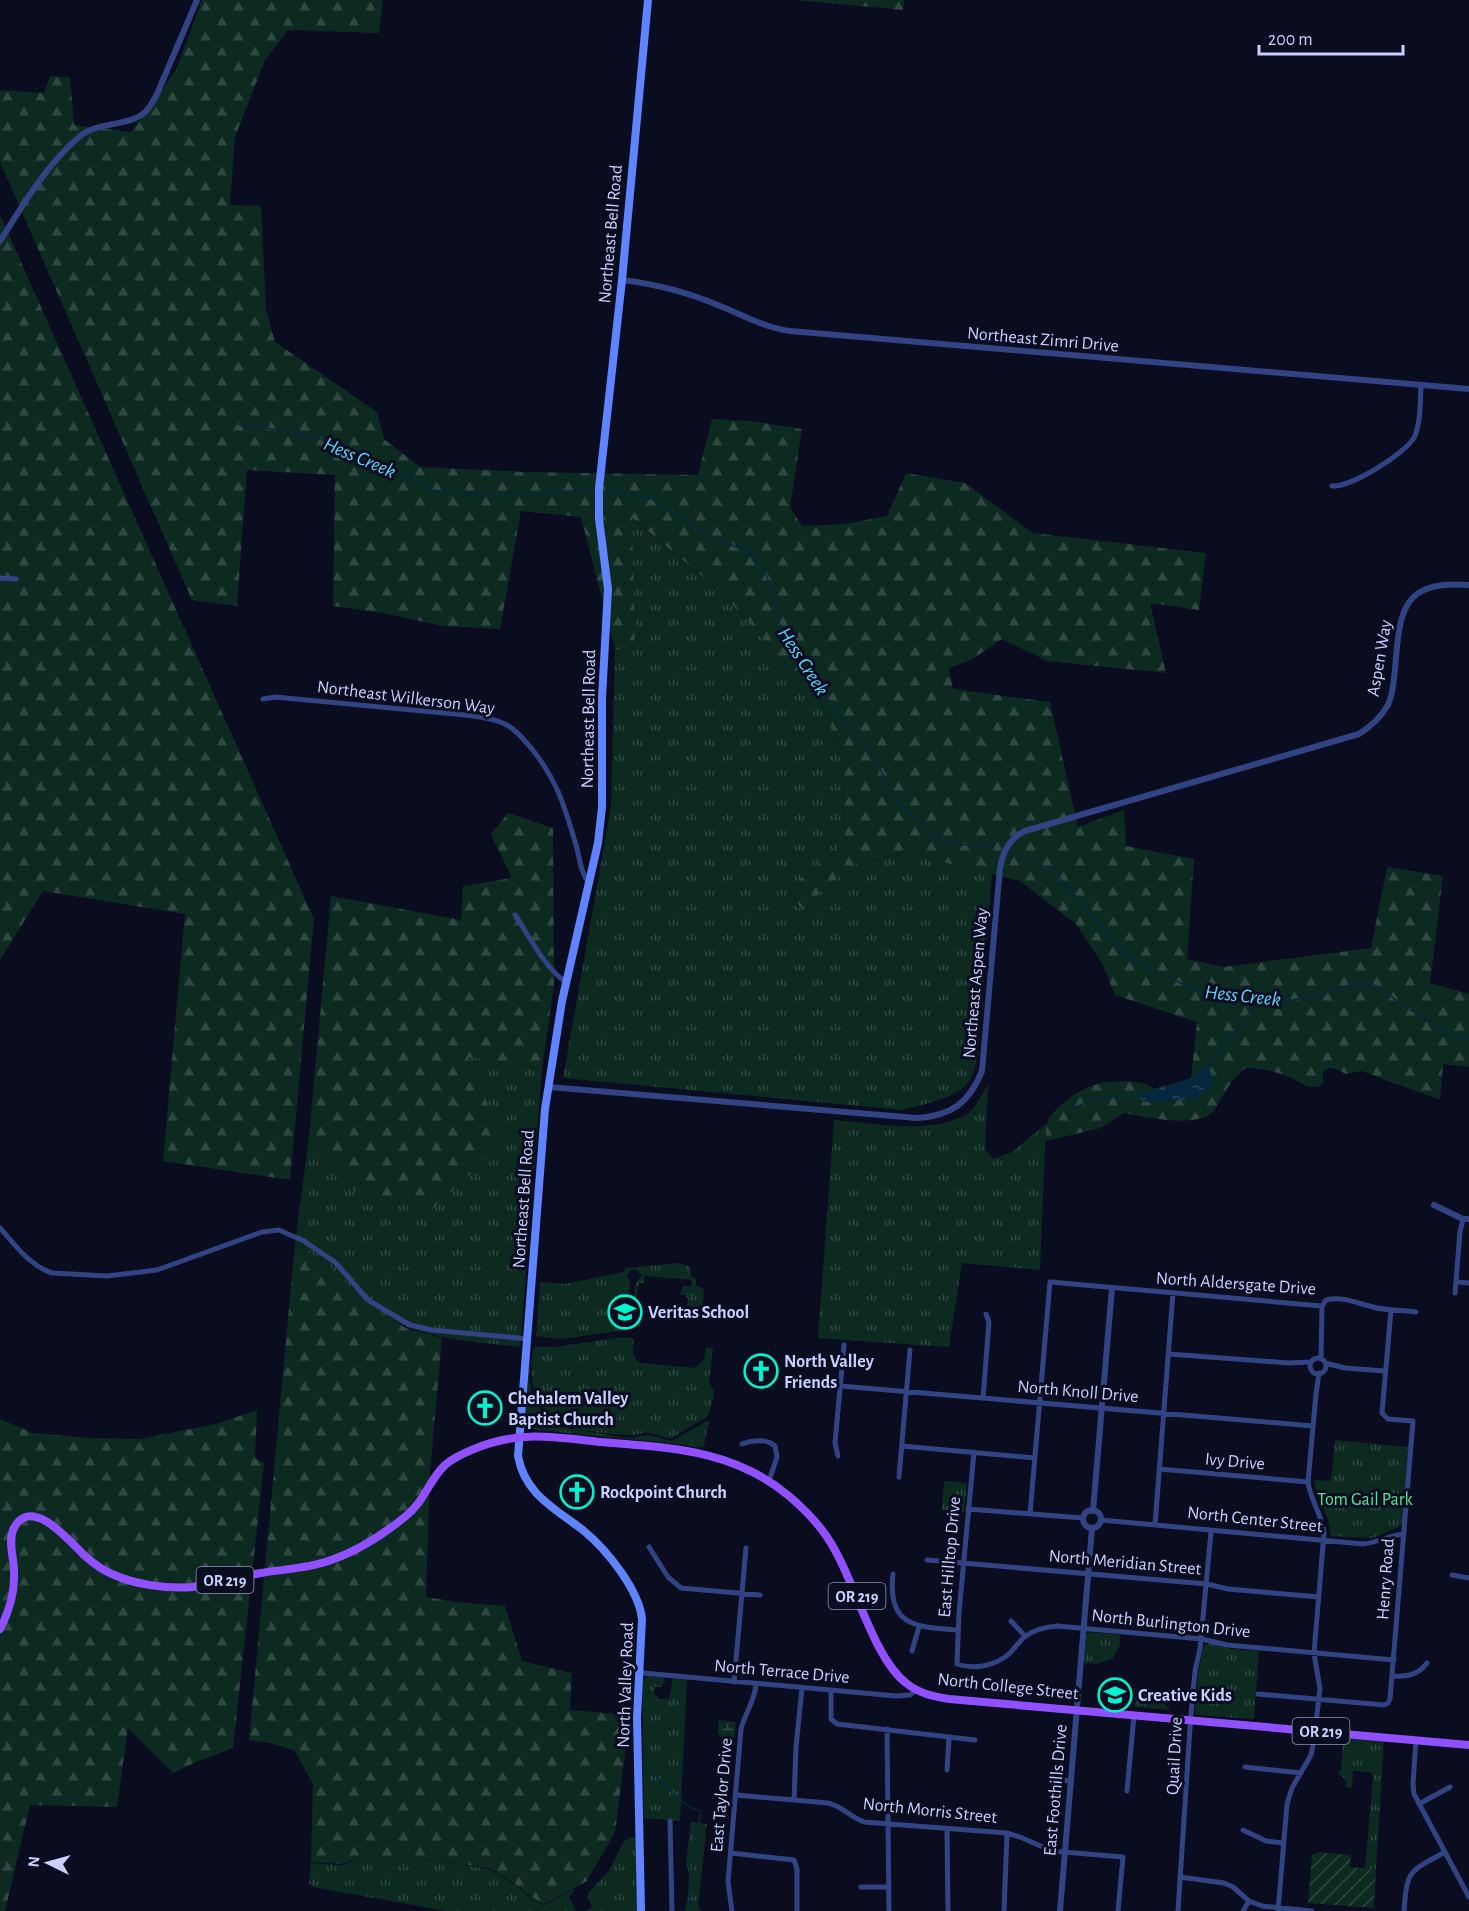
<svg xmlns="http://www.w3.org/2000/svg" width="1469" height="1911" font-family="'Alegreya Sans',sans-serif">
  <style>
    .grass { fill: url(#grass-tufts) }
    .forest { fill: url(#forest-firs) }
    .wetland { fill: url(#wetland-marsh) }
    .garden { fill: url(#garden-furrows) }
    .water { fill: url(#water-ripples) }
    .lines { fill: none; stroke-linecap: round; stroke-linejoin: round }
    .stream { stroke: #05283e; stroke-width: 1.5 }
    .minor { stroke: #314383; stroke-width: 5 }
    .tertiary { stroke: #314383; stroke-width: 6 }
    .secondary { stroke: #6084ff; stroke-width: 8 }
    .primary { stroke: #9150ff; stroke-width: 8 }
    .labels { text-anchor: middle; stroke-width: 6; stroke-linejoin: round; paint-order: stroke }
    .shield { fill: #0a0c1f; stroke: #9095bc; stroke-width: 1.5 }
    .shield-label { font-size: 16px; font-weight: bold; fill: #c9d0ff }
    .street-label { font-size: 18px; fill: #c9d0ff; stroke: #0a0c1f }
    .poi-label { font-size: 18px; font-weight: bold; fill: #c9d0ff; stroke: #0a0c1f; text-anchor: start }
    .park-label { font-size: 18px; fill: #4be999; stroke: #0a0c1f }
    .water-label { font-size: 20px; font-style: italic; fill: #57dcff; stroke: #0a0c1f }
  </style>
  <defs>
    <pattern id="grass-tufts" width="24" height="20" patternUnits="userSpaceOnUse" patternTransform="scale(1.5)"><rect width="24" height="20" fill="#0d2a21"/><path d="M3 7l-1-3M5 7V3M7 7l1-3M15 17l-1-3M17 17v-4M19 17l1-3" fill="none" stroke="#2f4842"/></pattern>
    <pattern id="forest-firs" width="22" height="20" patternUnits="userSpaceOnUse" patternTransform="scale(1.5)"><rect width="22" height="20" fill="#0d2a21"/><path d="M5 1l3.5 6h-7zM16 11l3.5 6h-7z" fill="#2f4842"/></pattern>
    <pattern id="wetland-marsh" width="20" height="14" patternUnits="userSpaceOnUse" patternTransform="scale(1.5)"><rect width="20" height="14" fill="#0d2a21"/><path d="M1 5h8M5 5V1M11 12h8M15 12V8" fill="none" stroke="#2f4842"/></pattern>
    <pattern id="garden-furrows" width="10" height="10" patternUnits="userSpaceOnUse" patternTransform="scale(1.5)"><rect width="10" height="10" fill="#0d2a21"/><path d="M-1 1l2-2M0 10L10 0M9 11l2-2" fill="none" stroke="#2f4842"/></pattern>
    <pattern id="water-ripples" width="26" height="14" patternUnits="userSpaceOnUse" patternTransform="scale(1.5)"><rect width="26" height="14" fill="#05283e"/><path d="M2 4q2-2 4 0t4 0M15 11q2-2 4 0t4 0" fill="none" stroke="#28465b"/></pattern>
  </defs>
  <rect width="100%" height="100%" fill="#0a0c1f"/>
  <path class="grass" d="M631 518 719 590 768 643 828 712 841 761 845 842 788 889 800 909 853 865 910 851 935 860 992 874 978 1053C976 1064 974 1075 967 1084 956 1098 918 1106 901 1110L563 1078 611 807 615 649H635Z
    M468 1056 542 1069 520 1347C454 1339 408 1340 355 1294 348 1288 344 1279 337 1273 325 1261 309 1253 295 1244L309 1137 354 1190Z
    M988 1085 985 1149 994 1159 1012 1152 1046 1124 1040 1270 962 1263 949 1347 818 1338 834 1120C874 1123 936 1136 970 1112 977 1106 982 1093 988 1085Z
    M679 1263 690 1267 691 1276 696 1279V1286L702 1288 704 1290 701 1320 692 1319 693 1313 686 1312 688 1298 685 1295H680L683 1286 691 1287 692 1280 645 1276 644 1283H639L635 1308 642 1309 640 1327H633L635 1286 640 1277H643L637 1270H630L627 1277 630 1281 625 1330 561 1339 536 1336 540 1282 565 1284 624 1272 626 1268Z
    M624 1337 634 1338C633 1349 630 1359 642 1363L694 1368 704 1360 706 1347 713 1349 709 1382 714 1392V1397L708 1416 672 1438C664 1438 658 1434 650 1433 642 1432 636 1436 628 1435 615 1434 575 1431 565 1426 535 1414 526 1376 534 1347H554Z
    M531 1349 529 1378 532 1394 542 1412 560 1427 629 1438 648 1435 672 1441 709 1420 704 1446 701 1448 687 1445 527 1429 524 1423Z
    M1335 1440 1408 1447 1403 1524 1401 1526 1373 1538 1331 1536 1328 1520 1316 1491 1314 1480 1331 1481Z
    M944 1481 967 1483 964 1512 942 1510Z
    M1091 1632 1120 1635V1645L1113 1658 1097 1664 1084 1663 1086 1635Z
    M1211 1643 1231 1649 1259 1651 1254 1719 1196 1715 1195 1713 1198 1673 1204 1645Z
    M648 1676 662 1677 665 1679 662 1687H655L654 1695 658 1696V1699H669L673 1678 687 1679 680 1821 644 1818 642 1681Z
    M1161 1690 1163 1703 1171 1710 1135 1707 1136 1691 1148 1696Z
    M1336 1737 1384 1741 1376 1869 1365 1868 1373 1777 1370 1772 1353 1771 1352 1787 1347 1788 1345 1779 1338 1773 1341 1770 1343 1745Z
    M691 1822 707 1824 698 1905 701 1911H685L688 1897 689 1874 686 1862Z
    M632 1837H636L637 1911H585L592 1907 588 1898V1893L609 1871 624 1841Z
    M365 1857 423 1858 488 1869 506 1879 543 1906 574 1889V1892L569 1897 576 1911H446L313 1887 309 1883 311 1863 342 1865Z"/>
  <path class="forest" d="M202 0H383L379 33 288 30 265 60 235 137 230 205 261 206 266 309 275 342 377 412 384 439 420 467 526 472 698 475 712 419 751 421 802 429 790 507 802 526 844 524 887 516 906 473 965 483 1033 533 1206 553 1199 610 1150 603 1166 673 1047 661 1002 639 971 660 949 668 953 689 1050 702 1078 827 1124 810 1126 846 1194 859 1187 959 1224 967 1371 948 1387 867 1443 876 1430 983 1469 994V1067L1443 1064 1440 1100 1362 1071 1346 1074 1336 1069 1329 1068 1323 1072V1083L1320 1086C1307 1091 1297 1079 1284 1075 1272 1071 1259 1068 1246 1068 1231 1078 1224 1095 1215 1109 1201 1130 1145 1117 1124 1113L1101 1128 1046 1141C1046 1136 1045 1128 1047 1123 1053 1108 1079 1089 1094 1085 1109 1080 1142 1079 1154 1089L1191 1078 1197 1022 1115 995 1103 965 1076 924 1020 881 935 860 909 851 853 865 801 909 788 889 845 842 841 761 828 712 768 643 719 590 632 518 635 649H615L581 517 521 511 500 629 443 626 382 613 333 606 335 475 247 470 237 606 192 600 0 162V90L44 93 50 76 70 78 74 125 131 132 176 70Z
    M796 0H904L903 10Z
    M0 215 314 919 290 1180 163 1161 185 914 43 891 0 960Z
    M508 813 553 828 554 985 542 1069 468 1057 502 1139 480 1165 432 1209 354 1190 309 1137 331 896 461 920 463 886 512 878 491 834Z
    M295 1244 321 1260 338 1273 354 1293 387 1317 408 1329 442 1338 430 1472 426 1597 456 1602 505 1606 522 1661 572 1673 570 1710 630 1715 615 1832 587 1881 543 1905 506 1878 488 1868 423 1858 365 1857 342 1864 311 1862 313 1784 295 1751 272 1743 249 1740Z
    M257 1410 255 1458 264 1463 233 1748 196 1762 173 1773 128 1728 117 1807 30 1805 5 1911H0V1419L33 1433 89 1438 139 1439 216 1424Z"/>
  <path class="wetland" d="M719 1720 736 1722 734 1738 721 1737 718 1733Z"/>
  <path class="garden" d="M1318 1852 1351 1855 1350 1867 1376 1869 1374 1908 1308 1903 1312 1855Z"/>
  <path class="water" d="M1207 1066C1231 1102 1170 1101 1150 1102L1143 1101 1139 1096C1156 1086 1176 1086 1191 1078 1198 1074 1199 1069 1207 1066Z"/>
  <g class="lines">
    <path class="stream" d="M237 424 298 433 343 446 393 468 431 490 489 496 589 490
      M606 490 650 498 718 540 749 552 767 576 779 623 824 694 876 761 890 789 906 811 940 839 964 845H995
      M1014 852 1055 872 1087 911 1132 961 1205 994 1258 1002H1278L1319 996 1355 983 1374 985 1443 1032 1469 1040
      M1207 1068 1257 1003
      M1073 1108 1098 1098 1139 1096
      M643 1763C660 1778 678 1806 701 1811L699 1823 696 1825 691 1888
      M689 1911 691 1893"/>
    <path class="minor" d="M1332 486C1350 488 1407 453 1415 436 1421 420 1420 402 1421 385
      M0 578 16 579
      M263 699 275 697 465 715C478 717 493 718 505 724 517 730 524 740 532 749 558 782 564 805 576 845 580 858 580 872 589 883
      M515 915C528 934 546 970 566 982
      M0 1228C15 1245 30 1266 52 1273L107 1276 157 1270 262 1232 279 1230 304 1241 336 1263 368 1300 410 1325 432 1330 528 1339
      M1456 1282 1469 1283
      M1455 1293 1460 1232 1463 1219
      M1322 1306 1326 1300C1342 1296 1357 1303 1373 1307 1386 1311 1402 1310 1416 1312
      M1169 1354 1289 1363 1311 1362
      M1310 1366a8 8 0 1 1 16 0a8 8 0 1 1-16 0Z
      M1321 1359 1322 1306
      M1325 1363 1345 1368 1385 1371
      M840 1386 1313 1426
      M983 1398 989 1322 986 1314
      M742 1444C753 1440 766 1439 775 1446L777 1457 769 1481
      M902 1446 1035 1458
      M974 1452 959 1613 957 1664C974 1670 996 1666 1010 1653 1015 1648 1020 1640 1026 1636 1035 1629 1046 1627 1057 1626L1202 1639 1227 1645 1394 1660
      M838 1456 835 1443 844 1345
      M1159 1469 1308 1482
      M899 1477 910 1350
      M968 1509 1083 1518
      M1030 1514 1050 1282 1322 1306
      M1101 1520 1363 1544C1377 1543 1390 1535 1404 1534
      M1155 1525 1173 1293
      M649 1547 668 1577 681 1588 760 1595
      M927 1560 1207 1584 1228 1589 1319 1597
      M893 1574C887 1627 916 1627 958 1630
      M1452 1575 1469 1578
      M1011 1621 1025 1636
      M912 1651 919 1627
      M643 1673 896 1696 910 1695 916 1690
      M1392 1676C1407 1677 1418 1675 1427 1663
      M734 1682 746 1548
      M831 1690V1719L837 1724 975 1740
      M1258 1694 1384 1705 1388 1703 1390 1699 1413 1421 1388 1419 1382 1413 1391 1310
      M887 1729 889 1911
      M1416 1740 1413 1784 1414 1794 1469 1897
      M1245 1767 1301 1773
      M947 1770 949 1737
      M1051 1779 1071 1781
      M1127 1791 1134 1715
      M736 1795 828 1803C842 1806 850 1817 864 1822L1007 1833 1020 1837 1052 1851 1123 1857 1118 1911
      M794 1800 796 1747 802 1688
      M1419 1804 1450 1787
      M670 1821 672 1911
      M947 1829 948 1911
      M1243 1830 1266 1841 1283 1843
      M731 1853 794 1860 797 1869V1911
      M1180 1877 1224 1883 1233 1887 1249 1901 1262 1906 1312 1911
      M861 1887H889
      M732 1911 728 1882 741 1729C745 1713 755 1701 756 1684
      M1004 1911 1007 1833
      M1178 1911 1191 1713 1195 1671 1200 1649 1211 1532
      M1243 1911 1249 1901
      M1278 1911 1287 1804 1292 1788 1311 1755 1314 1740 1320 1689 1314 1653 1324 1533C1322 1514 1310 1500 1308 1482L1316 1394 1319 1373
      M1404 1911C1407 1869 1409 1872 1445 1852"/>
    <path class="tertiary" d="M0 241C23 205 46 165 79 137 98 121 127 127 144 113 150 108 153 101 157 94L197 0
      M622 280C655 284 690 293 720 306 743 315 765 328 790 331L1469 389
      M549 1087 917 1118C951 1116 969 1103 982 1071L1000 868C1003 851 1009 839 1025 831L1359 734C1370 727 1381 717 1388 705 1393 694 1394 681 1395 669 1400 612 1400 580 1469 585
      M1434 1205 1463 1219H1469
      M1083 1519a9 9 0 1 1 18 0a9 9 0 1 1-18 0Z
      M1093 1511 1112 1288
      M1060 1911 1092 1528"/>
    <path class="secondary" d="M641 1911 637 1717 642 1619C639 1590 607 1550 584 1531 556 1509 525 1495 518 1456L545 1109 562 1001 598 843 602 807V698L608 589 599 519V488L622 280 648 0"/>
    <path class="primary" d="M0 1629C9 1612 15 1591 14 1571 14 1558 8 1543 13 1530 30 1492 71 1543 85 1556 93 1563 102 1570 112 1574 136 1585 167 1589 193 1587 216 1583 238 1577 261 1573 285 1569 311 1568 334 1559 359 1550 385 1533 406 1516 424 1502 429 1480 445 1465 453 1458 464 1453 474 1449 520 1430 553 1437 601 1442 671 1448 733 1449 789 1496 803 1508 817 1522 827 1537 854 1576 872 1657 906 1683 918 1693 934 1697 949 1699L1469 1745"/>
  </g>
  <defs>
    <symbol id="school-ring" viewBox="-11 -11 22 22"><circle r="9.5" fill="#0a0c1f" stroke="#00f4ce" stroke-width="1.5"/><path d="M0-5L7-2L0 1L-7-2ZM-4 1L0 2.5L4 1V4Q0 6-4 4Z" fill="#00f4ce"/></symbol>
    <symbol id="church-ring" viewBox="-11 -11 22 22"><circle r="9.5" fill="#0a0c1f" stroke="#00f4ce" stroke-width="1.5"/><path d="M-1.2-6h2.4v3.5h3.3v2.4h-3.3V6h-2.4V-.1h-3.3v-2.4h3.3Z" fill="#00f4ce"/></symbol>
  </defs>
  <g fill-rule="evenodd">
    <use href="#school-ring" x="606" y="1293" width="38" height="38"/>
    <use href="#church-ring" x="742" y="1352" width="38" height="38"/>
    <use href="#church-ring" x="466" y="1389" width="38" height="38"/>
    <use href="#church-ring" x="558" y="1473" width="38" height="38"/>
    <use href="#school-ring" x="1096" y="1676" width="38" height="38"/>
  </g>
  <g class="labels">
    <g class="shield">
      <rect x="196.5" y="1567" width="57" height="26" rx="4.5"/>
      <rect x="828.5" y="1583" width="57" height="26" rx="4.5"/>
      <rect x="1292.5" y="1718" width="57" height="26" rx="4.5"/>
    </g>
    <g class="shield-label">
      <text x="225" y="1586">OR 219</text>
      <text x="857" y="1602">OR 219</text>
      <text x="1321" y="1737">OR 219</text>
    </g>
    <g class="street-label">
      <text transform="translate(610 234) rotate(-85)" y="6">Northeast Bell Road</text>
      <text transform="translate(1043 339) rotate(5)" y="6">Northeast Zimri Drive</text>
      <text transform="translate(1379 658) rotate(-80)" y="6">Aspen Way</text>
      <text transform="translate(406 697) rotate(7)" y="6">Northeast Wilkerson Way</text>
      <text transform="translate(588 719) rotate(-89)" y="6">Northeast Bell Road</text>
      <text transform="translate(975 983) rotate(-85)" y="6">Northeast Aspen Way</text>
      <text transform="translate(523 1199) rotate(-86)" y="6">Northeast Bell Road</text>
      <text transform="translate(1236 1283) rotate(4)" y="6">North Aldersgate Drive</text>
      <text transform="translate(1078 1391) rotate(5)" y="6">North Knoll Drive</text>
      <text transform="translate(1235 1461) rotate(5)" y="6">Ivy Drive</text>
      <text transform="translate(1255 1519) rotate(6)" y="6">North Center Street</text>
      <text transform="translate(949 1557) rotate(-85)" y="6">East Hilltop Drive</text>
      <text transform="translate(1125 1562) rotate(5)" y="6">North Meridian Street</text>
      <text transform="translate(1385 1579) rotate(-86)" y="6">Henry Road</text>
      <text transform="translate(1171 1623) rotate(6)" y="6">North Burlington Drive</text>
      <text transform="translate(782 1671) rotate(5)" y="6">North Terrace Drive</text>
      <text transform="translate(625 1685) rotate(-88)" y="6">North Valley Road</text>
      <text transform="translate(1008 1686) rotate(6)" y="6">North College Street</text>
      <text transform="translate(1174 1756) rotate(-87)" y="6">Quail Drive</text>
      <text transform="translate(1055 1790) rotate(-85)" y="6">East Foothills Drive</text>
      <text transform="translate(721 1795) rotate(-85)" y="6">East Taylor Drive</text>
      <text transform="translate(930 1810) rotate(6)" y="6">North Morris Street</text>
    </g>
    <g class="poi-label">
      <text x="648" y="1318">Veritas School</text>
      <text x="784" y="1367">North Valley<tspan x="784" dy="21">Friends</tspan></text>
      <text x="508" y="1404">Chehalem Valley<tspan x="508" dy="21">Baptist Church</tspan></text>
      <text x="600" y="1498">Rockpoint Church</text>
      <text x="1138" y="1701">Creative Kids</text>
    </g>
    <g class="park-label">
      <text x="1365" y="1505">Tom Gail Park</text>
    </g>
    <g class="water-label">
      <text transform="translate(360 457) rotate(23)" y="7">Hess Creek</text>
      <text transform="translate(804 661) rotate(57)" y="7">Hess Creek</text>
      <text transform="translate(1243 995) rotate(6)" y="7">Hess Creek</text>
    </g>
  </g>
  <g transform="translate(48 1863) rotate(275)" stroke="#0a0c1f" stroke-width="4.5" paint-order="stroke">
  <path d="M0-4.5L10 22L0 15L-10 22Z" fill="#c9d0ff"/>
  <text y="-9" font-size="16" font-weight="bold" text-anchor="middle" fill="#c9d0ff">N</text>
  </g>
  <path d="M1259 45v9h144v-9" fill="none" stroke="#c9d0ff" stroke-width="3"/>
  <text x="1268" y="45" font-size="18" fill="#c9d0ff" stroke="#0a0c1f" stroke-width="4.5" paint-order="stroke">200 m</text>
</svg>
